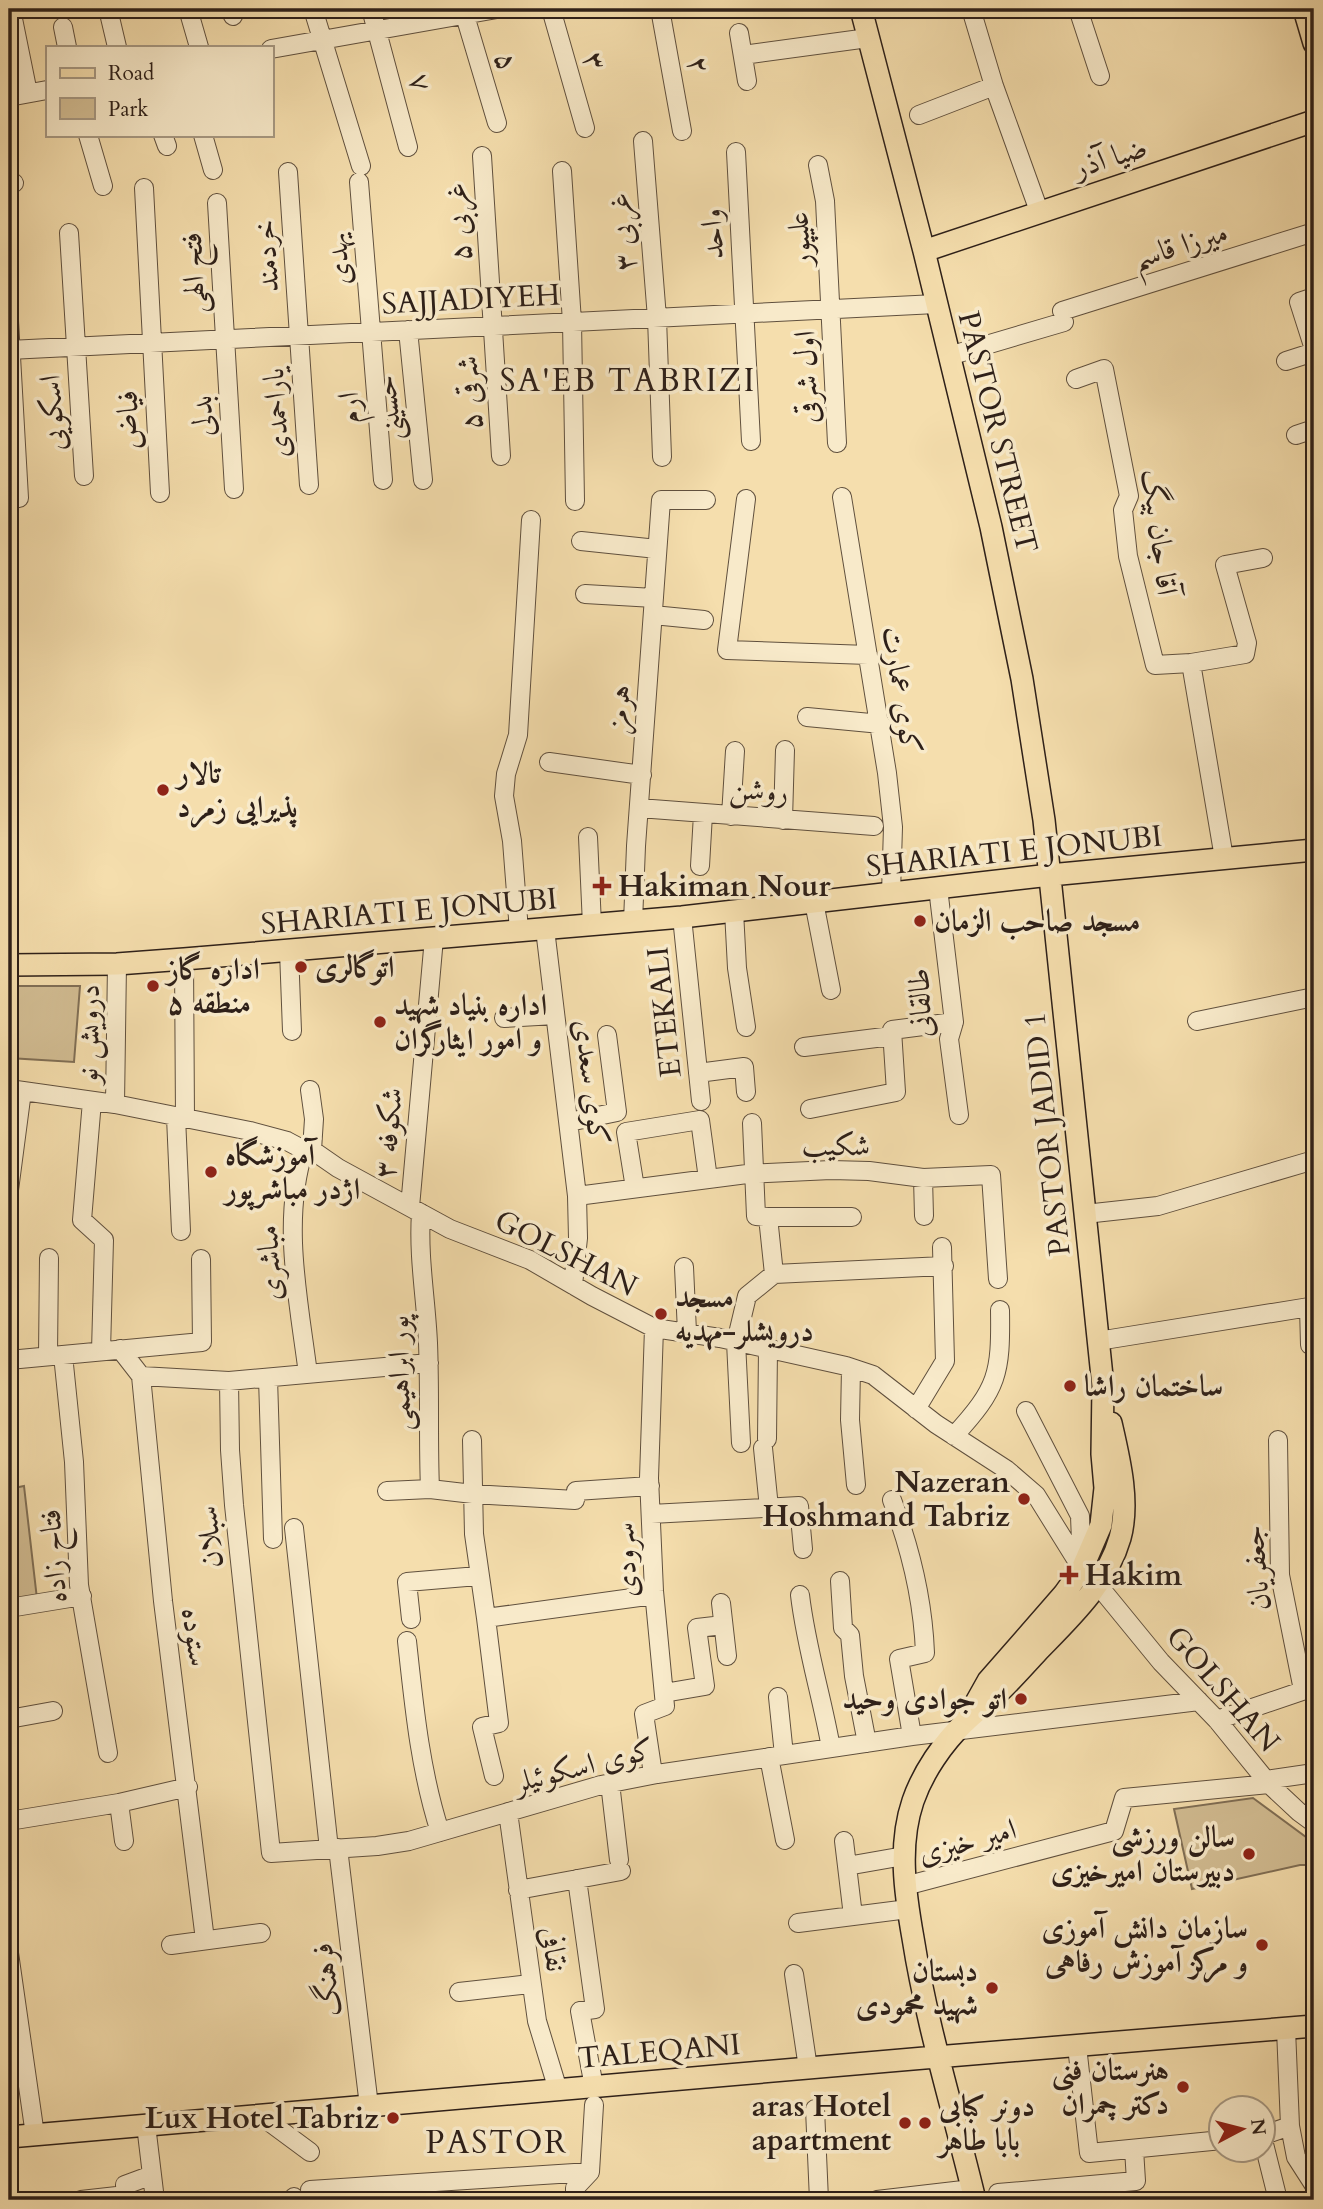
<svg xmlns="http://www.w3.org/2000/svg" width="1323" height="2209" font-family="Cardo,Amiri,serif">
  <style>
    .green { fill: #d3be94; stroke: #806f56; stroke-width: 2 }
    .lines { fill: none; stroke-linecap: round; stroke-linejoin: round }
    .minor-casing { stroke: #60503e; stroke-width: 20 }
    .major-casing { stroke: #2e2019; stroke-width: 24 }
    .minor { stroke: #f8eaca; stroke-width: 18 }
    .major { stroke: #f5dead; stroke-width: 21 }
    .poi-dot { fill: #8f2418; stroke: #f8eaca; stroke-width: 2.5 }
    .labels { text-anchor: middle; stroke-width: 7; stroke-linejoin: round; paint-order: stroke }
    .street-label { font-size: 30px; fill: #2e2019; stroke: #f8eaca }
    .poi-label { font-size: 30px; font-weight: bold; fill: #2e2019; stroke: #f8eaca; text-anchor: start }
    .neighbourhood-label { font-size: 32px; letter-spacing: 2px; fill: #2e2019; stroke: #f8eaca }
  </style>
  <rect width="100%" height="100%" fill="#f5dead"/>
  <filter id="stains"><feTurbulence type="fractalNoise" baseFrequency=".00286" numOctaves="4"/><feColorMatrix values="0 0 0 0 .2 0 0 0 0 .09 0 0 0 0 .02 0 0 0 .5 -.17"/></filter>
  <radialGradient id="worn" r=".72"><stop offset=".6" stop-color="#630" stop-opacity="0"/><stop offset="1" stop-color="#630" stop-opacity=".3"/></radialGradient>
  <path class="green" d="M9 986H80L74 1062 9 1058Z
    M24 1486 37 1599 9 1603V1489Z
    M1253 1798 1314 1843V1865H1300L1192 1889 1174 1809Z"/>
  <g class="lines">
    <defs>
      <path id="minor" d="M11 9 28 93
        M108 9 117 47
        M188 9 199 47
        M230 9 233 16
        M313 9 361 166
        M371 9 408 147
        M463 9 497 123
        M551 9 585 128
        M660 9 682 131
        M971 9 994 86 1039 211
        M1078 9 1100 76
        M63 27 67 47
        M739 33 747 81
        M271 49 497 9
        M743 55 868 38
        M9 97 47 90
        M919 115 994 86
        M88 135 103 186
        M163 135 167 146
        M203 135 213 170
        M643 141 657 318 662 457
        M736 152 751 441
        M482 156 501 456
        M818 165 825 201 837 443
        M562 171 572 322 575 501
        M288 172 309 485
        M359 182 383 480
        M9 184 14 183
        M144 188 160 493
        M217 203 234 489
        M69 233 84 476
        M1314 297 1299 302 1314 349
        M1062 311 1314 232
        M9 321 19 498
        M408 330 423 480
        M9 350 936 304
        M949 356 1064 322
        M1286 361 1314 352
        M1076 379 1104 369 1129 496 1123 510 1128 556 1155 665 1191 663 1224 858
        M1296 435 1314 429
        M842 497 887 773 893 827 891 893
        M746 499 727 650 868 655
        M581 541 657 549
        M585 594 654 598
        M653 615 704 620
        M1191 663 1245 654 1247 643 1225 565 1263 558
        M807 717 881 724
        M549 762 642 775
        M639 808 874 826
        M731 816 735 751
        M783 820 785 750
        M588 837 592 925
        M700 866 703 814
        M938 888 954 1022 949 1039 959 1115
        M814 902 831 990
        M734 911 737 968 746 1027
        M682 917 701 1101
        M633 922 636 846 661 500H706
        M545 929 577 1196 578 1238 573 1285
        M519 931 512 841 504 796 506 774 518 735 531 520
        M289 951 292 1031
        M184 959 185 1119
        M504 1018 555 1015
        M1197 1021 1314 997
        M804 1047 892 1036
        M698 1073 744 1067 746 1092
        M9 1089 115 1104 250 1131 287 1141 304 1150H312L338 1168 450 1229 530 1260 592 1296 654 1328 720 1338 846 1366 873 1375 936 1424 1007 1470 1036 1495 1082 1569 1098 1585 1161 1662 1217 1720 1269 1784 1299 1812 1314 1823
        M310 1090 314 1119 312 1150
        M92 1101 82 1220 104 1240 101 1351
        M115 1104 117 964
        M810 1109 896 1092 892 1030 954 1022
        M176 1117 181 1231
        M569 1122 617 1112 607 1035
        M304 1150C281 1221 299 1302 308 1374
        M923 1178 924 1216
        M635 1188 626 1132 700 1120 708 1179
        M9 1190 22 1091
        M577 1196 747 1174 831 1170 869 1171 923 1178 991 1175 998 1279
        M410 1207 434 938
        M421 1213C418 1257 426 1299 428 1343 430 1392 428 1440 430 1489
        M1085 1214 1158 1206 1314 1160
        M768 1217H852
        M684 1267 687 1332
        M774 1274 944 1266
        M1098 1341 1309 1307 1310 1345 1314 1344
        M120 1349 141 1376 163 1601 205 1940
        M63 1355 74 1462 79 1585 108 1753
        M48 1356 49 1258
        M9 1360 202 1342 201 1259
        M851 1368 850 1420 856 1485
        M141 1376 229 1381 429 1363
        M268 1378 273 1539
        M229 1381 230 1450 234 1505 271 1853 377 1846 409 1841 601 1785 657 1774 912 1736
        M916 1409 945 1361 942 1247
        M1026 1411 1080 1516 1082 1566
        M954 1436C998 1388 1001 1374 1000 1310
        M767 1439 768 1349
        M472 1440 474 1534 486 1618 654 1595
        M1278 1440 1280 1575 1303 1690
        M741 1443 736 1342 747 1296 774 1274 768 1217 756 1216 752 1123
        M763 1448 769 1508
        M387 1491 430 1489 473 1494 575 1500 576 1491 650 1486
        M892 1500C911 1550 923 1600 925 1653L899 1659 912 1736 1199 1701
        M651 1514 799 1506 803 1549
        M294 1528 329 1849
        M840 1581 843 1628 850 1635 854 1676 867 1743
        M800 1595C806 1647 822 1697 831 1748
        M721 1603 727 1656
        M9 1608 82 1596
        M486 1618 499 1723 482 1727 494 1776
        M411 1619 407 1582 478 1576
        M407 1641C414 1706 420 1770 440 1832
        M664 1693 705 1686 697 1628 723 1625
        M778 1697 784 1755
        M9 1719 53 1711
        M1217 1720 1314 1687
        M769 1757 785 1840
        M653 1774 644 1714 665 1706 654 1591 649 1478 654 1328
        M1266 1780 1314 1773
        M610 1783 619 1860
        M119 1803 124 1841
        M508 1812 537 2021 558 2090
        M9 1821 119 1803 188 1787
        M844 1841 853 1916
        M338 1848 369 2106
        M847 1866 904 1856
        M577 1879 595 2009 580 2011 594 2087
        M905 1886 1114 1831 1124 1798 1269 1784
        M518 1890 621 1871
        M798 1923 908 1909
        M171 1945 261 1933
        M9 1953 35 2135
        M794 1974 808 2068
        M459 1992 530 1984
        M1286 2029 1290 2126 1296 2157 1314 2185
        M1077 2046 1089 2153 1222 2140
        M815 2109 819 2200
        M260 2115 310 2152
        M146 2125 155 2200
        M1264 2135 1290 2126
        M1264 2144 1278 2200
        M310 2190 590 2172
        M998 2193 1136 2181 1134 2149
        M294 2197V2200
        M81 2200 126 2195 125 2185 152 2175
        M575 2200V2188L590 2172 594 2105
        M877 2200 972 2189"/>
      <path id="major" d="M861 9 924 251 991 527 1022 679 1044 820 1103 1386 1102 1454 1105 1488 1101 1525 1082 1569 1064 1594 988 1681 965 1722
        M1304 9 1314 43
        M924 251 1314 121
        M9 965 117 964 184 959 682 917 1050 875 1314 850
        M9 2137 936 2057 1314 2026
        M975 2200C954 2112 927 2027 913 1938 905 1893 898 1845 913 1801 923 1772 943 1743 965 1722 975 1712 986 1704 997 1694 1011 1681 1024 1666 1037 1652 1069 1619 1107 1584 1120 1538 1130 1502 1119 1458 1111 1423"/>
    </defs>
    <use href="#minor" class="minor-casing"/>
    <use href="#major" class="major-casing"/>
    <use href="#minor" class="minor"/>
    <use href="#major" class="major"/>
  </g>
  <g class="poi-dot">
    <circle cx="163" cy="790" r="7"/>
    <path d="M598.5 875.5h7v7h7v7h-7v7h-7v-7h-7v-7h7z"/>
    <circle cx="920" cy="921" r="7"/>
    <circle cx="301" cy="967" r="7"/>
    <circle cx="153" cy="986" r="7"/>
    <circle cx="380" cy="1022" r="7"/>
    <circle cx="211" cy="1172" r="7"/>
    <circle cx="661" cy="1314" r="7"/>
    <circle cx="1070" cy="1386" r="7"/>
    <circle cx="1024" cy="1499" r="7"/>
    <path d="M1065.5 1564.5h7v7h7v7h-7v7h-7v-7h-7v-7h7z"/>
    <circle cx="1021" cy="1699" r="7"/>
    <circle cx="1249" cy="1854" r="7"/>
    <circle cx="1262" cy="1945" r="7"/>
    <circle cx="992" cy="1988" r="7"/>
    <circle cx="1183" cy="2087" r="7"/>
    <circle cx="393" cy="2118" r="7"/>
    <circle cx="905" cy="2123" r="7"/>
    <circle cx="925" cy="2123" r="7"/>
  </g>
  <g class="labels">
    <g class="street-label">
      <text transform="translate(507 61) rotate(73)" y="10">۵</text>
      <text transform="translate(595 61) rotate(74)" y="10">۳</text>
      <text transform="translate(699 65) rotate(80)" y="10">۲</text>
      <text transform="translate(421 82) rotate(76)" y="10">۷</text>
      <text transform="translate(1110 157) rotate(-18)" y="10">ضیا آذر</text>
      <text transform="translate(458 222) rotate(-94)" y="10">۵ غربی</text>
      <text transform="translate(622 232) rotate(-95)" y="10">۳ غربی</text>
      <text transform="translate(712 234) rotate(-93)" y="10">واحد</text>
      <text transform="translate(799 239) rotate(-94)" y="10">علیپور</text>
      <text transform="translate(1180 245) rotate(-17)" y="10">میرزا قاسم</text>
      <text transform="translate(266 256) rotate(-94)" y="10">خردمند</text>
      <text transform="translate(338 259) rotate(-95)" y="10">یهدی</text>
      <text transform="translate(193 273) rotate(-93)" y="10">فتح الهی</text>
      <text transform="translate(471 299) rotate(-3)" y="10">SAJJADIYEH</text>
      <text transform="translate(806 377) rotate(-92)" y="10">اول شرقی</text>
      <text transform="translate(469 393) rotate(-94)" y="10">۵ شرقی</text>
      <text transform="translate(349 408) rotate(-94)" y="10">ارم</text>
      <text transform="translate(388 408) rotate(-96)" y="10">حسینی</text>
      <text transform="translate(52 413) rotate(-94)" y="10">اسکویی</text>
      <text transform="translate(276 413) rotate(-94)" y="10">یاراحمدی</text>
      <text transform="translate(202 416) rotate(-93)" y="10">بدلی</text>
      <text transform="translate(128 420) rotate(-93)" y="10">فیاض</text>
      <text transform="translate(998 432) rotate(76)" y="10">PASTOR STREET</text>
      <text transform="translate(1160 532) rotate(83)" y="10">آقا جان بیگ</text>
      <text transform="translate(902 690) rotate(81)" y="10">کوی عمارت</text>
      <text transform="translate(618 709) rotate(-86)" y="10">هرمز</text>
      <text transform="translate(759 790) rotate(4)" y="10">روشن</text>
      <text transform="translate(1014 851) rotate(-6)" y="10">SHARIATI E JONUBI</text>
      <text transform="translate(409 911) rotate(-5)" y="10">SHARIATI E JONUBI</text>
      <text transform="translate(920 1003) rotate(-93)" y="10">طالقانی</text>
      <text transform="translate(664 1012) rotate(-96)" y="10">ETEKALI</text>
      <text transform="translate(88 1034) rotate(-89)" y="10">درویش نو</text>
      <text transform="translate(592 1082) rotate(83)" y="10">کوی سعدی</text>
      <text transform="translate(388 1133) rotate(-85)" y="10">شکوفه ۳</text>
      <text transform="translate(1047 1134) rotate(-96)" y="10">PASTOR JADID 1</text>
      <text transform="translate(836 1145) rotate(1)" y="10">شکیب</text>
      <text transform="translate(566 1253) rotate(27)" y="10">GOLSHAN</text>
      <text transform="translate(269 1263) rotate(-93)" y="10">مباشری</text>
      <text transform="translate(399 1373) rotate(-91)" y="10">پور ابراهیمی</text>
      <text transform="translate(209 1537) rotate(-95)" y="10">سبلان</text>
      <text transform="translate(53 1556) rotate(-94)" y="10">فتاح زاده</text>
      <text transform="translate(625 1560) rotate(-93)" y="10">سرودی</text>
      <text transform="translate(1256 1568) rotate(-95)" y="10">جعفریان</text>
      <text transform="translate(196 1637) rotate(82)" y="10">ستوده</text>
      <text transform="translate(1223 1689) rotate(49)" y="10">GOLSHAN</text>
      <text transform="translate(584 1765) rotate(-14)" y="10">کوی اسکوئیلر</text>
      <text transform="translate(967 1841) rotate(-15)" y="10">امیر خیزی</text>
      <text transform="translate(554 1949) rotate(82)" y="10">نقافی</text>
      <text transform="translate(326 1980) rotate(-97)" y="10">فرهنگ</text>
      <text transform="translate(659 2051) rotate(-5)" y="10">TALEQANI</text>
    </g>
    <g class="poi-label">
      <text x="177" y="783">تالار<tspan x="177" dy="34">پذیرایی زمرد</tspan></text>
      <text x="618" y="896">Hakiman Nour</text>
      <text x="934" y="931">مسجد صاحب الزمان</text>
      <text x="315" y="977">اتوگالری</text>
      <text x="167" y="979">اداره گاز<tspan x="167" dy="34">منطقه ۵</tspan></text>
      <text x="394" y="1015">اداره بنیاد شهید<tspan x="394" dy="34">و امور ایثارگران</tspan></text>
      <text x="225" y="1165">آموزشگاه<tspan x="225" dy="34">اژدر مباشرپور</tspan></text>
      <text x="675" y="1307">مسجد<tspan x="675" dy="34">درویشلر-مهدیه</tspan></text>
      <text x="1084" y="1396">ساختمان راشا</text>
      <text x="1010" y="1492" text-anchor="end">Nazeran<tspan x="1010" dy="34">Hoshmand Tabriz</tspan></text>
      <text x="1085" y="1585">Hakim</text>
      <text x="1007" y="1709" text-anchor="end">اتو جوادی وحید</text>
      <text x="1235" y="1847" text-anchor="end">سالن ورزشی<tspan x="1235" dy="34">دبیرستان امیرخیزی</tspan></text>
      <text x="1248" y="1938" text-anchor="end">سازمان دانش آموزی<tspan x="1248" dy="34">و مرکز آموزش رفاهی</tspan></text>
      <text x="978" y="1981" text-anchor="end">دبستان<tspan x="978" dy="34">شهید محمودی</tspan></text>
      <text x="1169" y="2080" text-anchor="end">هنرستان فنی<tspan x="1169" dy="34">دکتر چمران</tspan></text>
      <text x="891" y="2116" text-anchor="end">aras Hotel<tspan x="891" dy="34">apartment</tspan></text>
      <text x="939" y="2116">دونر کبابی<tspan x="939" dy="34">بابا طاهر</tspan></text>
      <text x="379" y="2128" text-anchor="end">Lux Hotel Tabriz</text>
    </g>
    <g class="neighbourhood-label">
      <text x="628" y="391">SA'EB TABRIZI</text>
      <text x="497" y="2153">PASTOR</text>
    </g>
  </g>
  <rect width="1323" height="2209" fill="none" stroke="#f5dead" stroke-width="35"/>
  <rect x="10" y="10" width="1302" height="2188" fill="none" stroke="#2e2019" stroke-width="3.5"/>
  <rect x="18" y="18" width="1288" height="2174" fill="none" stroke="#2e2019" stroke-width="2"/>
  <rect x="46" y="46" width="228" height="91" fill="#f8eaca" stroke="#a79983" stroke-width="2"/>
  <rect x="60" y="68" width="35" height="10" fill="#f5dead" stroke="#a79983" stroke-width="2"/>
  <text x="108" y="80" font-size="21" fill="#2e2019">Road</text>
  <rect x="60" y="98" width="35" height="21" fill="#d3be94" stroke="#a79983" stroke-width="2"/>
  <text x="108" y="116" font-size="21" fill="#2e2019">Park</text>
  <g transform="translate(1242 2129) rotate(83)"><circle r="33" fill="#f8eaca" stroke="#a79983" stroke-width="2"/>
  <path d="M0-5L12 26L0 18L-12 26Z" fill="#8f2418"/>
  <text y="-10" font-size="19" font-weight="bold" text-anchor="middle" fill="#2e2019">N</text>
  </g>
  <rect width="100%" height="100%" filter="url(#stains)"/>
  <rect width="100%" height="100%" fill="url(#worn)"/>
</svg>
